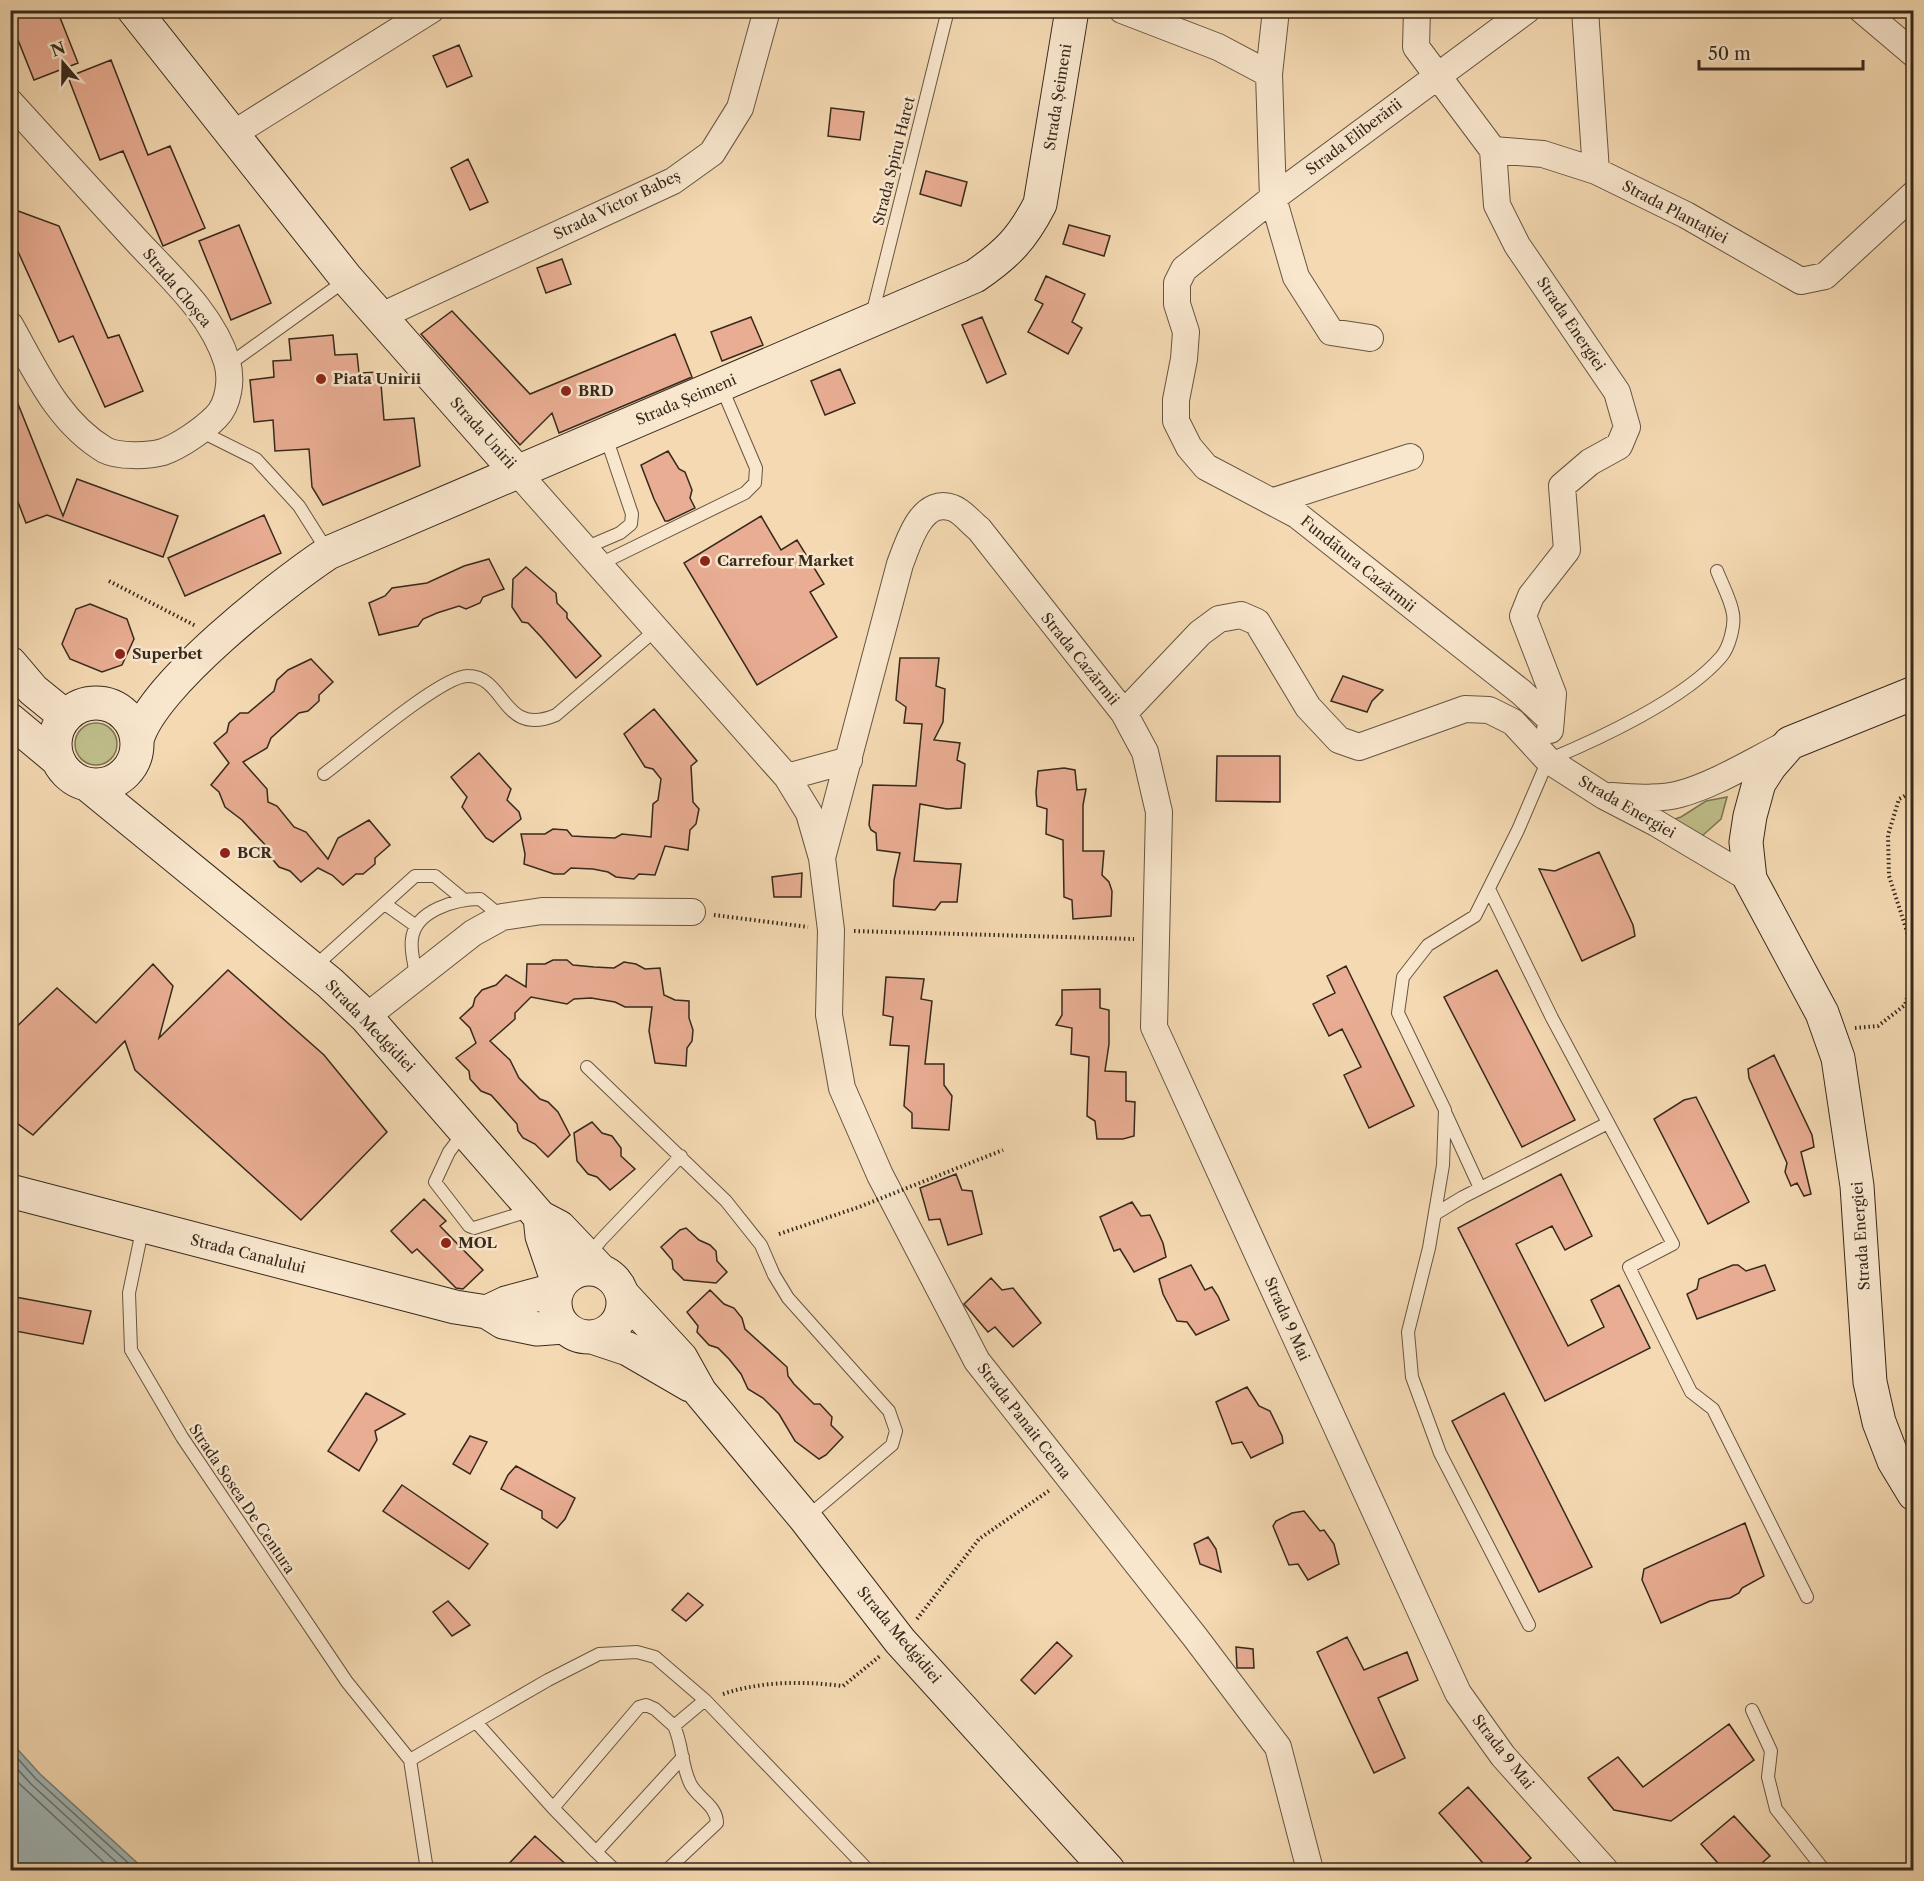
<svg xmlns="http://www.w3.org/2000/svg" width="1924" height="1881" font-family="'Libre Caslon Text',serif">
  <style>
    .green { fill: #bfbe8a; stroke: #7b7453; stroke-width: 1.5 }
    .water { fill: #a0b7b7; stroke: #767e79; stroke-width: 1.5 }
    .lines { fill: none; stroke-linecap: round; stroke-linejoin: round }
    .shore { stroke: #6c706a; stroke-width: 1.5 }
    .building { fill: #e9ad93; stroke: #37291c; stroke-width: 1.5 }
    .lane-casing { stroke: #665542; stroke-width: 14 }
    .street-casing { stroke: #665542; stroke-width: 28 }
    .secondary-casing { stroke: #37291c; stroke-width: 35 }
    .path { stroke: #37291c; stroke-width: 4; stroke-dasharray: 1.5 3; stroke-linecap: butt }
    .lane { stroke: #f8e6cd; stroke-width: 12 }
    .street { stroke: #f8e6cd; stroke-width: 26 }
    .secondary { stroke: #f8e6cd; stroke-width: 33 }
    .path-bridge { stroke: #37291c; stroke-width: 4; stroke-dasharray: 1.5 3; stroke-linecap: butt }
    .poi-dot { fill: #8f2418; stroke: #f8e6cd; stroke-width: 2 }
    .labels { text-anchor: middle; stroke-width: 5; stroke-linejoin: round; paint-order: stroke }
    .street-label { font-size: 15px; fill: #37291c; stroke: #f8e6cd }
    .poi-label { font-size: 15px; font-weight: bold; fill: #37291c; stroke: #f8e6cd; text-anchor: start }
  </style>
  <rect width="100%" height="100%" fill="#f4d9b2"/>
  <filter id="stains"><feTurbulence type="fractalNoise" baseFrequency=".00333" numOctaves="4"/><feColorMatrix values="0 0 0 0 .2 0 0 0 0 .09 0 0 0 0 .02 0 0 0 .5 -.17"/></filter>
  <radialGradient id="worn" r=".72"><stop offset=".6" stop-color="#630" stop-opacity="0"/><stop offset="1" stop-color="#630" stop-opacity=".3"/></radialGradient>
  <path class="green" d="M75 744a21 21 0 1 1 42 0a21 21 0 1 1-42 0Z
    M1727 797 1721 819 1702 836 1662 823 1681 817 1706 801Z"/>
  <path class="water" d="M10 1741 40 1774 145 1870H11Z"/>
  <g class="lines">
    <path class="shore" d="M10 1750 36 1779 136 1870
      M10 1761 31 1784 125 1870
      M10 1775 112 1870"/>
  </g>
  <path class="building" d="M10 10H57L78 63 34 80 10 20Z
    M459 45 472 76 447 87 433 56Z
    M111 60 148 155 170 146 205 228 163 246 123 151 100 160 68 77Z
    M831 108 864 112 860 140 828 136Z
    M468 159 488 202 470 210 451 168Z
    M926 171 967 182 961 206 920 194Z
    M10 208 59 226 108 338 119 335 143 391 105 407 73 336 59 342 10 234Z
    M239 225 271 303 231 320 199 241Z
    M1069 225 1110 236 1104 256 1063 244Z
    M562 259 571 284 546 293 537 268Z
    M1046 276 1085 294 1072 322 1082 328 1068 354 1028 332 1043 304 1035 300Z
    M452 311 530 394 675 334 692 377 559 433 552 413 520 445 421 334Z
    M751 317 763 345 722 361 711 332Z
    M982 317 1006 374 987 383 962 325Z
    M333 335 335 355 357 354 359 373 380 372 384 420 414 418 420 466 323 505 312 487 309 449 275 451 273 420 254 422 250 380 274 377 273 361 291 360 289 339Z
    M840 369 855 403 825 415 811 381Z
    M10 384 63 516 77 479 178 516 163 557 47 515 26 523 10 481Z
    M668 451 679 469 685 472 692 490 690 498 695 508 668 521H665L654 499 641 465Z
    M264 515 281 553 185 596 168 558Z
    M761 516 781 550 797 540 824 584 810 592 837 637 757 685 684 563Z
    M489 559 504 589 483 597 480 603 466 609 459 606 437 613 423 619 418 626 379 635 369 603 385 596 392 588 427 583 464 566Z
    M526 567 556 593 557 603 567 613V618L601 656 576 678 542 638 528 623 522 622 512 607 513 579Z
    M90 604 127 619 134 639 122 665 102 672 70 659 62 644 76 609Z
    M900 658H939L936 686 945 689 943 722 934 740 960 743 957 760 965 764 961 808 947 809 920 804 914 861 961 864 957 902H941L935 910 893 906 894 880 900 853 877 850 876 833 871 830 869 825 873 785 916 786 922 724 904 723 906 707 896 700Z
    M311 659 333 682 319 695V701L308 711 299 713 271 738 267 748 243 762 267 789 268 802 277 806 294 827 306 832 328 859 338 838 369 820 390 845 375 858V864L363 874H356L343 885 332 875 318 868 301 882 290 871 279 867 269 855V849L242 820 225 807 219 792 211 785 229 763 214 743 227 732 229 723 240 713H248L274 691 277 680 288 670Z
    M1343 676 1383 690 1372 701 1367 712 1331 701Z
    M654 709 697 761 691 766 693 802 699 809 696 824 690 830 688 850 665 846 655 875 639 874 634 879 616 877 608 872 593 869 571 868 564 874H554L524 864 525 854 521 834H545L553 829 567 830 572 836 590 837 615 838 622 834 651 837 653 804 658 800 661 779 653 769 645 767 624 734Z
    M479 753 511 789 507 800 519 812 521 819 493 842 486 838 462 807 467 797 451 777Z
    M1217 756H1280V802L1216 801Z
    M1064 768 1075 770 1077 790 1086 789 1083 805V851H1104L1102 875 1109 882 1112 891 1111 916 1073 919 1072 900 1064 897 1063 840 1046 834 1047 809 1037 806 1036 792 1038 771Z
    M1599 852 1633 925 1635 936 1582 961 1539 869 1555 871Z
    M802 873 801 897H774L772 877Z
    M553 960H567L573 965 594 967 614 968 624 962 636 964 645 969 660 968 664 995 675 1000 689 1001V1018L693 1030 692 1041 687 1048 686 1066 655 1063 649 1031 652 1007H625L615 1002 591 998 574 999 567 1004 531 997 515 1013V1019L490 1041 510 1060 519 1078 540 1099 548 1102 558 1112 570 1135 548 1157 535 1144 523 1138 518 1131 517 1124 491 1095 481 1091 470 1079 469 1071 456 1058 476 1043 470 1028 460 1018 473 1006 475 998 482 990 496 985 506 975 526 987 527 964H545Z
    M153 964 173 986 159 1038 228 970 324 1055 387 1132 301 1220 135 1070 125 1041 33 1135 10 1118V1033L57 988 96 1023Z
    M1346 966 1414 1106 1369 1128 1344 1075 1361 1067 1342 1029 1329 1036 1313 1004 1335 993 1327 976Z
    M1497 970 1575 1120 1522 1147 1444 997Z
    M886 977 924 979 921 999 932 1001 925 1064H944V1085L952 1096 949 1130 912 1128V1113L904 1106 909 1046 890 1045 893 1017 883 1015Z
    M1100 989V1008L1109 1010V1044L1105 1071 1126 1072V1101L1135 1102 1134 1136 1123 1139H1097L1095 1121 1087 1116 1089 1057 1071 1054 1072 1028 1056 1025 1062 1015V990Z
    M1774 1055 1812 1135 1814 1147 1801 1152 1811 1194 1804 1196 1797 1183 1791 1186 1785 1172 1787 1163 1749 1078 1748 1069Z
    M1696 1097 1749 1202 1708 1224 1654 1119 1684 1100Z
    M592 1122 602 1133 612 1136 621 1148V1156L635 1169 610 1190 597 1177 588 1174 577 1161 574 1133Z
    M956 1174 962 1190 972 1191 982 1234 948 1245 940 1219 929 1220 920 1188Z
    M1561 1174 1592 1236 1565 1250 1552 1226 1516 1244 1568 1346 1604 1327 1591 1300 1619 1285 1650 1348 1545 1401 1458 1228Z
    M424 1199 446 1221 440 1226 483 1270 463 1289 456 1288 417 1249 412 1253 391 1231Z
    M1132 1202 1141 1216 1150 1215 1163 1243 1166 1257 1134 1272 1120 1249 1114 1251 1100 1217Z
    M686 1228 699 1240 710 1245 716 1251 717 1261 727 1272 716 1283 684 1280 673 1269 672 1260 661 1247 680 1230Z
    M1191 1265 1205 1290 1212 1287 1218 1296 1229 1320 1196 1335 1187 1322 1177 1321 1163 1294 1159 1279Z
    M1733 1265H1738L1746 1271 1765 1265 1775 1290 1697 1319 1687 1294 1697 1289 1699 1279Z
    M991 1278 1002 1290 1013 1288 1041 1323 1013 1347 995 1327 988 1332 964 1304Z
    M710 1290 724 1304 734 1308 742 1318 745 1329 787 1367 788 1376 794 1384 814 1404H820L832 1417 831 1425 843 1437 826 1455 819 1459 795 1441 779 1414 763 1398 748 1389 741 1374 729 1359 718 1348 709 1345 697 1332 698 1326 687 1312Z
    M10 1296 91 1311 83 1344 10 1330Z
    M1247 1387 1259 1406 1270 1411 1282 1436 1283 1443 1251 1458 1242 1442 1232 1444 1216 1402Z
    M366 1393 405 1414 375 1431 377 1440 359 1471 328 1451Z
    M1504 1393 1592 1567 1539 1592 1452 1421Z
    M470 1436 487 1442 470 1474 453 1464Z
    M516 1466 575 1498 565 1519 557 1528 542 1518V1511L501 1489 508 1475Z
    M402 1485 488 1544 469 1569 383 1511Z
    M1304 1511 1320 1531 1324 1530 1334 1544 1339 1564 1308 1580 1298 1564 1289 1565 1273 1526 1276 1521 1292 1513Z
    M1745 1523 1764 1576 1742 1588 1739 1593 1730 1598 1710 1601 1661 1623 1642 1580 1644 1569Z
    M1208 1537 1216 1549 1221 1572 1200 1564 1194 1544Z
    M688 1593 703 1605 686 1621 672 1610Z
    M448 1601 470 1625 452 1636 433 1612Z
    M1347 1637 1364 1670 1407 1652 1418 1680 1378 1698 1405 1758 1374 1773 1317 1652Z
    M1057 1642 1072 1656 1035 1694 1021 1680Z
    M1236 1647 1253 1649 1254 1668H1237Z
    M1729 1724 1754 1760 1671 1821 1614 1810 1588 1778 1618 1757 1643 1787Z
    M1468 1787 1531 1858 1517 1870H1489L1439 1813Z
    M1734 1816 1770 1856 1763 1862 1770 1870H1724L1701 1844Z
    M535 1836 572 1870H503Z"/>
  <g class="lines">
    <defs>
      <path id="lane" d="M872 315 948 10
        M228 365 346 280
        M200 431 256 459 299 506 328 552
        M585 548 620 533 631 524 632 514 605 434
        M600 564 745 493 755 483 756 468 721 386
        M324 774C350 755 442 675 468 676 506 676 502 738 556 715L658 628
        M1489 889 1552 1018 1673 1244 1629 1267 1691 1392 1713 1409 1807 1597
        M385 904 416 926
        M313 968 415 876H435L463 899
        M416 977C415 965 410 951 412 939 415 910 457 899 480 899L502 917
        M587 1067 726 1201 761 1245 774 1275 788 1298 889 1411 896 1431 892 1445 807 1517
        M1446 1114 1480 1188
        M464 1132 449 1152 435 1182 469 1226 474 1228 532 1210
        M1435 1214 1463 1197 1608 1123
        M143 1226 129 1293 131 1350 182 1437 347 1682 410 1760 427 1870
        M577 1271 601 1240 681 1156
        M1529 1625 1440 1453 1412 1377 1408 1332 1429 1248 1443 1165 1445 1110 1398 1013 1403 977 1428 945 1475 916 1518 830 1548 760C1599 739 1685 699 1721 657 1729 648 1735 626 1733 614 1731 600 1722 584 1717 571
        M1752 1710 1771 1751 1768 1777 1776 1809 1824 1870
        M476 1722 553 1808 596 1852 683 1757
        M410 1760 548 1680 599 1654 637 1652 655 1657 705 1700 868 1870
        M553 1808 639 1707 646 1705 655 1709 674 1726 705 1700
        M596 1852 615 1870
        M667 1870 717 1823C717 1806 699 1799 691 1785 681 1766 683 1745 674 1726"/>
      <path id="street" d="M1122 10 1218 47 1269 74
        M1276 10 1269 74 1273 198 1296 277 1331 332 1370 338
        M1417 10 1416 47 1493 150 1543 154 1596 171 1686 215 1801 281 1825 276 1914 194
        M1527 10 1273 198 1184 269 1177 283V304L1186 332 1184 359 1176 400V421L1189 447 1206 467 1297 515 1521 692 1551 720
        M1585 10 1596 171
        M1862 10 1914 54
        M10 102C52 148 94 194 135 239 169 276 212 313 227 362 232 379 229 404 216 417 203 430 180 446 163 452 149 456 118 457 105 450 58 422 36 371 10 325
        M233 134 431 10
        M1493 150 1497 205 1517 245 1617 392 1627 427 1619 446 1590 462 1562 486 1567 550 1531 596 1523 616 1553 694 1550 730
        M379 317 673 181 712 153 740 108 767 10
        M517 472 787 777 809 813 822 858 831 930 829 1015 842 1088 880 1175 977 1361 1195 1637 1278 1747 1310 1870
        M1274 501 1410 457
        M1124 713 1145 752 1159 812 1154 1027 1458 1693 1503 1756 1605 1870
        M787 777 849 760
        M1611 796C1633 797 1658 800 1680 794 1716 784 1751 762 1785 745
        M822 858 900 564C908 544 921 496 953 508 962 511 971 523 979 529L1124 713 1200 633 1219 619 1241 615 1257 622 1308 707 1339 740 1359 747 1465 709 1489 710 1513 722 1548 760 1604 796 1656 823 1750 879
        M366 1017 473 933 502 917 542 911 692 912"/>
      <path id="secondary" d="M134 10 347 279 517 472
        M10 663 33 690 65 716
        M1914 693 1790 743 1770 766 1759 783 1750 816 1746 842 1750 879 1822 1013 1838 1058 1857 1186 1870 1382 1879 1422 1894 1461 1914 1494
        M55 744a41 41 0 1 1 82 0a41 41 0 1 1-82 0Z
        M10 720 58 760
        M137 740C151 686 280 585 328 553L975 276C1007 254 1022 239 1040 204L1072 10
        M88 785 330 983 366 1017 540 1217 559 1227 600 1270
        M10 1191 455 1307 487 1312 503 1322 537 1329 564 1327
        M540 1217 542 1236 559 1286
        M555 1303a34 34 0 1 1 68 0a34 34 0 1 1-68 0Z
        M622 1294 681 1358 700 1392 805 1518 900 1641 1108 1870
        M487 1312 506 1303 558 1289
        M592 1337 628 1349 690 1385"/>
    </defs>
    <use href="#lane" class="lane-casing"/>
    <use href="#street" class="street-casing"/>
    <use href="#secondary" class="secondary-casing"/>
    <path class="path" d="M109 581 196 626
      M714 915 808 927
      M854 931 1134 939
      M1855 1028 1878 1026 1905 1005 1912 980 1911 944 1889 876 1888 835 1899 799 1914 791
      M917 1619 979 1539 1050 1490
      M723 1694C762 1681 802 1681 843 1686L880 1656
      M883 1864 898 1870"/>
    <use href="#lane" class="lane"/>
    <use href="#street" class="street"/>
    <use href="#secondary" class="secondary"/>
    <path class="path-bridge" d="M779 1234 859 1207 1003 1150"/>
  </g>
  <g class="poi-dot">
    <circle cx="321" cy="379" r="6"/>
    <circle cx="566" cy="391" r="6"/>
    <circle cx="705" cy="561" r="6"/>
    <circle cx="120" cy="654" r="6"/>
    <circle cx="225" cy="853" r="6"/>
    <circle cx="446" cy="1243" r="6"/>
  </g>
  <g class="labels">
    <g class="street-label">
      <text transform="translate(1058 97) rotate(-81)" y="5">Strada Șeimeni</text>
      <text transform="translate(1354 137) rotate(-37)" y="5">Strada Eliberării</text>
      <text transform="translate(894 161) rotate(-76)" y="5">Strada Spiru Haret</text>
      <text transform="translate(617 205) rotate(-26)" y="5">Strada Victor Babeș</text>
      <text transform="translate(1675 212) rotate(28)" y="5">Strada Plantației</text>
      <text transform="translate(177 288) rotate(50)" y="5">Strada Cloșca</text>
      <text transform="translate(1571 324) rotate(56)" y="5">Strada Energiei</text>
      <text transform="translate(686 400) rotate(-23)" y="5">Strada Șeimeni</text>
      <text transform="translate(483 433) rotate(48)" y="5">Strada Unirii</text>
      <text transform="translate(1358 564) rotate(39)" y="5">Fundătura Cazărmii</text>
      <text transform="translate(1080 659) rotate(51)" y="5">Strada Cazărmii</text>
      <text transform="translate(1627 807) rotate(30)" y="5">Strada Energiei</text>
      <text transform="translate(370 1026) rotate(46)" y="5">Strada Medgidiei</text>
      <text transform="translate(1861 1236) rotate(-94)" y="5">Strada Energiei</text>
      <text transform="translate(248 1254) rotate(14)" y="5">Strada Canalului</text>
      <text transform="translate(1287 1319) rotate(66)" y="5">Strada 9 Mai</text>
      <text transform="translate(1024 1421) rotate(52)" y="5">Strada Panait Cerna</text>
      <text transform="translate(242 1499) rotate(56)" y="5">Strada Sosea De Centura</text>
      <text transform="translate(899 1635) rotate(50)" y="5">Strada Medgidiei</text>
      <text transform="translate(1503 1752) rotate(52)" y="5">Strada 9 Mai</text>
    </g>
    <g class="poi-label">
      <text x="333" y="384">Piata Unirii</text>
      <text x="578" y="396">BRD</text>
      <text x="717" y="566">Carrefour Market</text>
      <text x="132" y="659">Superbet</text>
      <text x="237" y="858">BCR</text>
      <text x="458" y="1248">MOL</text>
    </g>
  </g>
  <rect width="1924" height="1881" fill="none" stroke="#f4d9b2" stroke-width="36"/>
  <rect x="12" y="12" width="1900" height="1857" fill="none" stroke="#37291c" stroke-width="3"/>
  <rect x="18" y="18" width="1888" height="1845" fill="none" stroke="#37291c" stroke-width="1.5"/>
  <g transform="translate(63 63) rotate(340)" stroke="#f8e6cd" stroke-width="4.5" paint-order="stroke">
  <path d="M0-4.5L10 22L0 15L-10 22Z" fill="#37291c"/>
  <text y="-9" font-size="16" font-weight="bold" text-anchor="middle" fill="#37291c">N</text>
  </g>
  <path d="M1699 60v9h164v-9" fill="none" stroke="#37291c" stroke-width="3"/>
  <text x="1708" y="60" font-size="18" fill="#37291c" stroke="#f8e6cd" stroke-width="4.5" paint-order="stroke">50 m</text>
  <rect width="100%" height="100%" filter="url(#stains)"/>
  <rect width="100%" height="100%" fill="url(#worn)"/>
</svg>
